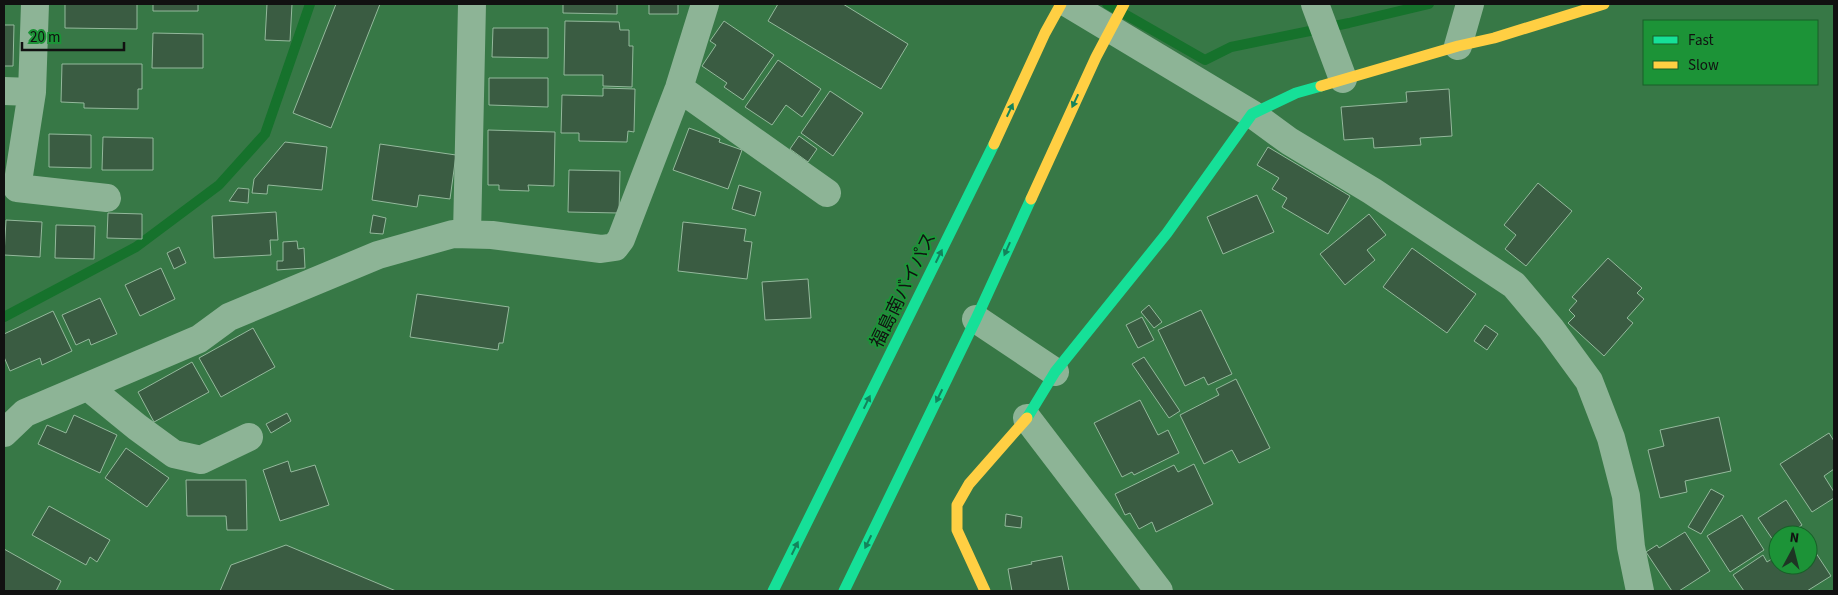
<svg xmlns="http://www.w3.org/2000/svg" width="1838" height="595" font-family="'Source Sans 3','Noto Sans JP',sans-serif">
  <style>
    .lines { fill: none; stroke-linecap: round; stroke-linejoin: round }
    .stream { stroke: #16722c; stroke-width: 10 }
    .building { fill: #3a5c42; stroke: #94b99c }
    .street { stroke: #8db496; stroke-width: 28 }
    .fast { stroke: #16e098; stroke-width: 11 }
    .slow { stroke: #ffcf43; stroke-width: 11 }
    .oneway { fill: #14835b }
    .labels { text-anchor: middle; stroke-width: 4; stroke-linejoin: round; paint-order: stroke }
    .street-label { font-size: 18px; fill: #111; stroke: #1c9337 }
  </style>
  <rect width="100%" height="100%" fill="#377846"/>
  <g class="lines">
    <path class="stream" d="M1107 4 1205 60 1231 47 1349 23 1429 4
      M4 317 136 247 219 185 265 134 310 4"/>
  </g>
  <path class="building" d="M65 4H137V29L65 28Z
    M153 4H198V11H153Z
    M267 4H292L290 41 265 40Z
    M336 4H380L331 128 293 113Z
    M563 4H617V14L563 13Z
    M649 4H678V14H649Z
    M778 4H843L908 44 881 89 768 21Z
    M565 21 619 22 620 30H629V46H633L632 87 603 86V75H564Z
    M724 21 774 55 743 100 724 87 727 83 702 66 716 45 710 41Z
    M4 25H14L13 66H4Z
    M493 28H548V58L492 57Z
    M153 33 203 34V68H152Z
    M778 60 821 89 802 117 786 105 772 125 745 107Z
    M62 64H142V89H138V109L84 108V103L61 102Z
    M489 78H548V107L489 105Z
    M603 88 635 89 634 132 628 131 627 142 579 141V133H561L562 95 603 96Z
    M1449 89 1452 136 1420 138 1421 145 1374 148 1373 138 1344 140 1341 107 1407 102 1406 92Z
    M830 91 863 113 833 156 801 133Z
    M689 128 720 139 719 142 742 150 728 189 673 170Z
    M488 130 555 132 554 186 528 185 529 191 499 190V185H488Z
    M49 134 91 135V168L49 167Z
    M799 136 817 149 808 162 790 149Z
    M103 137 153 138V170H102Z
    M285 142 327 147 322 190 268 185 267 194 252 193 254 179Z
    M380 144 456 155 450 199 419 195 417 207 372 200Z
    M1268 147 1350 196 1328 234 1282 207 1287 198 1272 189 1279 178 1257 165Z
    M569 170 620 171 619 213 568 212Z
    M1538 183 1572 211 1526 266 1505 249 1516 235 1504 225Z
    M739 185 761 192 755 216 732 209Z
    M238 188 249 189 248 203 229 201Z
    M1257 195 1274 232 1223 254 1207 217Z
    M276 212 278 240H270L271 255 214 258 212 216Z
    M108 213 142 214V239L107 238Z
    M1369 214 1386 235 1367 250 1375 260 1345 285 1320 254Z
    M373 215 386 218 383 234 370 233Z
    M6 220 42 222 40 257 4 255Z
    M683 222 746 229 744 241 752 242 747 279 678 271Z
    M56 225 95 226 94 259 55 258Z
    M297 241 298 249 304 248 305 268 277 270V261H283V242Z
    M179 247 186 263 174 269 167 253Z
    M1412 248 1476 294 1447 333 1383 287Z
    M1608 258 1642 288 1637 293 1644 299 1627 318 1633 323 1604 356 1568 323 1575 316 1569 310 1577 301 1572 297Z
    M161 268 175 299 140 316 125 285Z
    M808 279 811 318 765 320 762 282Z
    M417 294 509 307 503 343H499L498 350 410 337Z
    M100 298 117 334 91 345 89 339 76 345 62 315Z
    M1149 305 1162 322 1154 328 1141 312Z
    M1201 310 1232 374 1208 385 1204 377 1185 386 1158 330Z
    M53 311 72 351 42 365 40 358 10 371 4 357V334Z
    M1142 317 1154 340 1138 348 1126 325Z
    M1485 325 1498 334 1487 350 1474 341Z
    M253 328 275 367 221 397 199 358Z
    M1144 357 1180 411 1169 418 1132 364Z
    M192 362 209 392 154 422 138 392Z
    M1236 379 1270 448 1239 463 1232 450 1204 464 1180 415 1219 395 1216 389Z
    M1140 400 1158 435 1168 430 1179 453 1134 475 1132 472 1122 477 1094 423Z
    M287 413 291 421 271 433 266 424Z
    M74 415 117 435 100 473 38 444 47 425 66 433Z
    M1719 417 1731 471 1685 481 1687 492 1660 498 1648 450 1664 446 1660 430Z
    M1829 433 1834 441V469L1824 476 1834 492V498L1812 512 1780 464Z
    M126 448 169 478 147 507 105 478Z
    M288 461 291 472 315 465 329 505 280 521 263 470Z
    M1194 464 1213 504 1156 532 1152 522 1139 529 1130 513 1125 515 1115 494 1174 465 1178 472Z
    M186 480H246L247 530H227L226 516H187Z
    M1711 489 1724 496 1701 534 1688 527Z
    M1786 500 1802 525 1787 535H1778V541L1775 543 1758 518Z
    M49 506 110 540 97 562 90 557 86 565 32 535Z
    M1006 514 1022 517 1021 528 1005 526Z
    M1742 515 1764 550 1730 572 1707 536Z
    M1685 532 1710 571 1679 591H1672L1646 552 1657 545 1659 548Z
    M1808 541 1831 576 1807 591H1744L1733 575 1763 555 1767 562 1778 555V565H1808Z
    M286 545 396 591H220L231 565Z
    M4 549 61 581 56 591H4Z
    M1062 556 1069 591H1012L1008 569 1032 564 1031 562Z"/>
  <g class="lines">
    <path class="street" d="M35 4 32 92 17 188 107 198
      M1069 4 1252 114 1289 141 1372 191 1514 285 1551 329 1589 381 1611 438 1626 496 1631 547 1640 591
      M1315 4 1343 79
      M1458 46 1470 4
      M679 88 827 193
      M4 91 32 92
      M467 234 472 4
      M976 319 1055 372
      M88 387 137 427 174 454 201 460 249 437
      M1027 418 1159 591
      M4 433 25 413 199 339 229 317 378 255 453 234 492 235 601 249 615 247 621 239 679 88 705 4"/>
    <path class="fast" d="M1027 418 1055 372 1167 233 1252 114 1296 93 1321 86
      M773 591 994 144
      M844 591 976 319 1031 199"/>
    <path class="slow" d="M1321 86 1458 46 1494 38 1604 4
      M994 144 1045 33 1061 4
      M1031 199 1096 57 1124 4
      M985 591 957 530V505L969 484 1027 418"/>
  </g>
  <defs><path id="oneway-solid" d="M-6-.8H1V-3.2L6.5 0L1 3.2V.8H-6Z" transform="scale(1.25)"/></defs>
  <g class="oneway">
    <use href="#oneway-solid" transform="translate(1075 101) rotate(115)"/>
    <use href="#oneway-solid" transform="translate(1010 110) rotate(-65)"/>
    <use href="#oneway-solid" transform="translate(1007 249) rotate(114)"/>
    <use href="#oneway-solid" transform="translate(939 256) rotate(-64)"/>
    <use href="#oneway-solid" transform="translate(939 396) rotate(116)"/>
    <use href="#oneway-solid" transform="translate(867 402) rotate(-64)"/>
    <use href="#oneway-solid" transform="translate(868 542) rotate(116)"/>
    <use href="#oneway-solid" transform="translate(795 548) rotate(-64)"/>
  </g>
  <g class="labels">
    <g class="street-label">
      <text transform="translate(903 290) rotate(-64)" y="6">福島南バイパス</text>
    </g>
  </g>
  <rect width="1838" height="595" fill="none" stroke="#111111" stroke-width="10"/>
  <rect x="1643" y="20" width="175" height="65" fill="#1c9337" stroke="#185f28"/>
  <rect x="1653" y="36" width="25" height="8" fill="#16e098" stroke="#185f28"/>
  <text x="1688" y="45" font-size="15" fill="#111111">Fast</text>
  <rect x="1653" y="61" width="25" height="8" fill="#ffcf43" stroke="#185f28"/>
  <text x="1688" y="70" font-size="15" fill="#111111">Slow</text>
  <g transform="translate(1793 550) rotate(7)"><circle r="24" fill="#1c9337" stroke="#185f28"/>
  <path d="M0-4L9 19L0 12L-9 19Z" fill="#1e3524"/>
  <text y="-8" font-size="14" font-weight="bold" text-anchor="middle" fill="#111111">N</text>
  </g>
  <path d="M22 42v8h102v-8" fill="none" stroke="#111111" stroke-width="2.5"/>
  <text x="30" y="42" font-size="15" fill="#111111" stroke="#1c9337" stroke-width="4" paint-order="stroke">20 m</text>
</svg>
